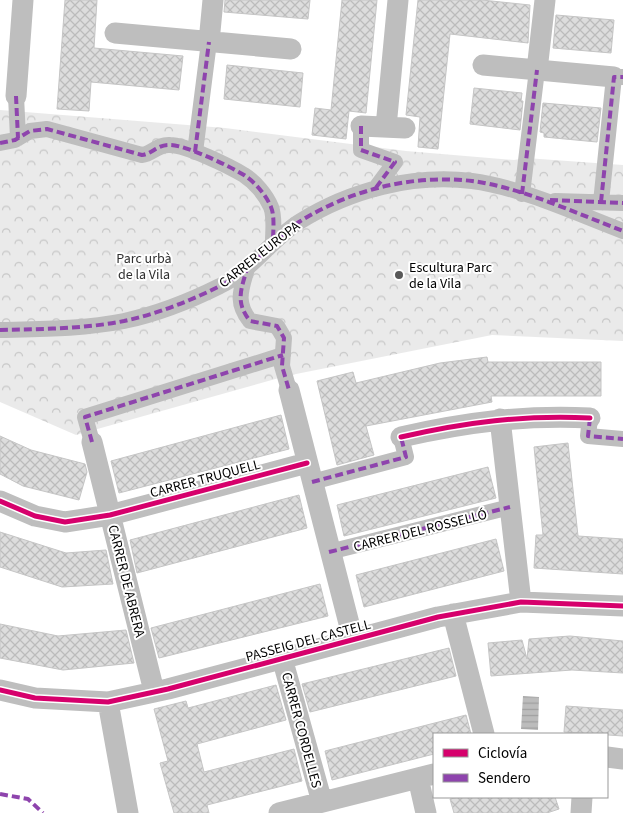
<svg xmlns="http://www.w3.org/2000/svg" width="623" height="813" font-family="'Source Sans 3',sans-serif">
  <style>
    .park { fill: url(#park-crowns) }
    .water { fill: url(#water-rules) }
    .building { fill: url(#building-cross-hatch); stroke: #c5c5c5 }
    .lines { fill: none; stroke-linecap: round; stroke-linejoin: round }
    .pedestrian { stroke: #bebebe; stroke-width: 16 }
    .minor { stroke: #bebebe; stroke-width: 21 }
    .quiet { stroke: #8e44ad; stroke-width: 4; stroke-dasharray: 8 4; stroke-linecap: butt }
    .cycleway-casing { stroke: #fff; stroke-width: 8 }
    .cycleway { stroke: #d6006c; stroke-width: 5 }
    .poi-dot { fill: #595959; stroke: #fff; stroke-width: 2 }
    .labels { text-anchor: middle; stroke-width: 4; stroke-linejoin: round; paint-order: stroke }
    .street-label { font-size: 14px; fill: #000; stroke: #fff }
    .park-label { font-size: 14px; fill: #303030; stroke: #fff }
    .poi-label { font-size: 14px; fill: #000; stroke: #fff; text-anchor: start }
  </style>
  <defs>
    <pattern id="park-crowns" width="20" height="18" patternUnits="userSpaceOnUse" patternTransform="scale(1.25)"><rect width="20" height="18" fill="#eaeaea"/><path d="M2 6a3 3 0 1 1 6 0M12 15a3 3 0 1 1 6 0" fill="none" stroke="#c7c7c7"/></pattern>
    <pattern id="water-rules" width="6" height="5" patternUnits="userSpaceOnUse" patternTransform="scale(1.25)"><rect width="6" height="5" fill="#bcbcbc"/><path d="M0 2.5h6" fill="none" stroke="#a0a0a0"/></pattern>
    <pattern id="building-cross-hatch" width="8" height="8" patternUnits="userSpaceOnUse" patternTransform="scale(1.25)"><rect width="8" height="8" fill="#ddd"/><path d="M0 0l8 8M0 8l8-8" fill="none" stroke="#bcbcbc"/></pattern>
  </defs>
  <rect width="100%" height="100%" fill="#fff"/>
  <path class="park" d="M0 110 225 128 406 151 514 160 526 158 623 165V341L492 335 286 376 76 435 0 402Z"/>
  <path class="water" d="M523 696 539 697 538 730 521 729Z"/>
  <path class="building" d="M65 0H97L94 48 183 56 179 90 91 82 89 111 57 109Z
    M225 0H310L308 19 224 12Z
    M342 0H377L366 113 349 111 346 139 312 135 315 108 331 110Z
    M418 0H482L530 5 528 43 450 34 438 149 418 147 420 117 406 115Z
    M556 15 614 20 611 53 553 48Z
    M227 65 303 73 300 107 224 99Z
    M474 88 522 93 521 101H523L520 130 470 124Z
    M543 103 601 108 597 142 544 137V133L540 132Z
    M487 357 488 362H601V396H491L492 402 366 426 374 455 337 465 317 381 353 372 356 383 440 363Z
    M281 415 289 449 119 493 111 461Z
    M0 436 31 450 85 464 87 472 79 500 23 486 0 474Z
    M568 443 578 536 623 539V574L534 568 536 535H543L534 447Z
    M488 467 496 498 344 536 337 505Z
    M299 495 307 528 137 573 130 540Z
    M0 532 66 553 106 550 113 584 62 587 0 567Z
    M496 539 504 571 364 607 356 575Z
    M320 584 328 616 159 658 151 628Z
    M0 624 58 636 126 630 134 663 63 670 0 658Z
    M570 636 623 641V673L572 670 491 676 488 643 522 640 527 659 529 639Z
    M449 648 456 676 310 712 302 684Z
    M276 685 286 720 197 744 204 772 294 749 302 781 207 805 209 813H174L160 763 168 761 154 709 186 701 188 708Z
    M566 706 623 710V736L564 732Z
    M466 715 471 734H434V754L332 780 325 751Z
    M460 797H555L559 809 547 813H454L450 799Z"/>
  <g class="lines">
    <path class="pedestrian" d="M16 96 18 138
      M361 126V150L395 162 375 189
      M0 143 15 140 30 131 47 129 142 155C152 154 158 144 170 145 186 145 229 166 244 175 255 182 266 195 271 207 275 217 273 231 273 241
      M195 152 209 42
      M522 194 537 70
      M555 201 623 203
      M601 202 614 77H623
      M248 265C242 288 234 301 250 321L277 326 284 338 282 366 289 390
      M0 330C41 329 84 329 124 321 157 314 190 301 220 286 251 272 271 240 299 222 350 190 412 174 472 181 520 187 578 214 623 231
      M590 418 588 436 623 439
      M92 442 85 417 283 355
      M312 482 406 457 401 437
      M329 552 510 507"/>
    <path class="minor" d="M115 33 291 49
      M209 42 213 0
      M483 65 614 77
      M537 70 545 0
      M16 96 23 0
      M361 126 405 128
      M386 127 398 0
      M289 390 353 639
      M500 419 521 602
      M401 437C467 422 522 415 590 418
      M92 442 154 691
      M0 501 35 516 65 522 110 515 307 463
      M453 614 484 734
      M282 658 322 802
      M0 690 35 698 108 702 168 689 438 617 521 602 623 606
      M108 702 128 813
      M607 757 623 759
      M418 778 426 813
      M279 813 434 774
      M581 813 582 797"/>
    <path class="quiet" d="M16 96 18 138
      M361 126V150L395 162 375 189
      M0 143 15 140 30 131 47 129 142 155C152 154 158 144 170 145 186 145 229 166 244 175 255 182 266 195 271 207 275 217 273 231 273 241
      M195 152 209 42
      M522 194 537 70
      M550 200 623 203
      M601 202 614 77H623
      M248 265C242 288 234 301 250 321L277 326 284 338 282 366 289 390
      M0 330C41 329 84 329 124 321 157 314 190 301 220 286 251 272 271 240 299 222 350 190 412 174 472 181 520 187 578 214 623 231
      M590 418 588 436 623 439
      M92 442 85 417 283 355
      M312 482 406 457 401 437
      M329 552 510 507
      M0 794 28 799 43 813"/>
    <defs>
      <path id="cycleway" d="M401 437C467 422 522 415 590 418
        M0 501 35 516 65 522 110 515 307 463
        M0 690 35 698 108 702 168 689 438 617 521 602 623 606"/>
    </defs>
    <use href="#cycleway" class="cycleway-casing"/>
    <use href="#cycleway" class="cycleway"/>
  </g>
  <circle class="poi-dot" cx="399" cy="275" r="5"/>
  <g class="labels">
    <g class="street-label">
      <text transform="translate(259 254) rotate(-38)" y="5">CARRER EUROPA</text>
      <text transform="translate(205 478) rotate(-15)" y="5">CARRER TRUQUELL</text>
      <text transform="translate(420 530) rotate(-14)" y="5">CARRER DEL ROSSELLÓ</text>
      <text transform="translate(127 581) rotate(76)" y="5">CARRER DE ABRERA</text>
      <text transform="translate(308 640) rotate(-15)" y="5">PASSEIG DEL CASTELL</text>
      <text transform="translate(302 730) rotate(75)" y="5">CARRER CORDELLES</text>
    </g>
    <g class="park-label">
      <text x="144" y="263">Parc urbà<tspan x="144" dy="16">de la Vila</tspan></text>
    </g>
    <g class="poi-label">
      <text x="409" y="272">Escultura Parc<tspan x="409" dy="16">de la Vila</tspan></text>
    </g>
  </g>
  <rect x="433" y="733" width="175" height="65" fill="#ffffff" stroke="#999999"/>
  <rect x="443" y="749" width="25" height="8" fill="#d6006c" stroke="#999999"/>
  <text x="478" y="758" font-size="15" fill="#000000">Ciclovía</text>
  <rect x="443" y="774" width="25" height="8" fill="#8e44ad" stroke="#999999"/>
  <text x="478" y="783" font-size="15" fill="#000000">Sendero</text>
</svg>
